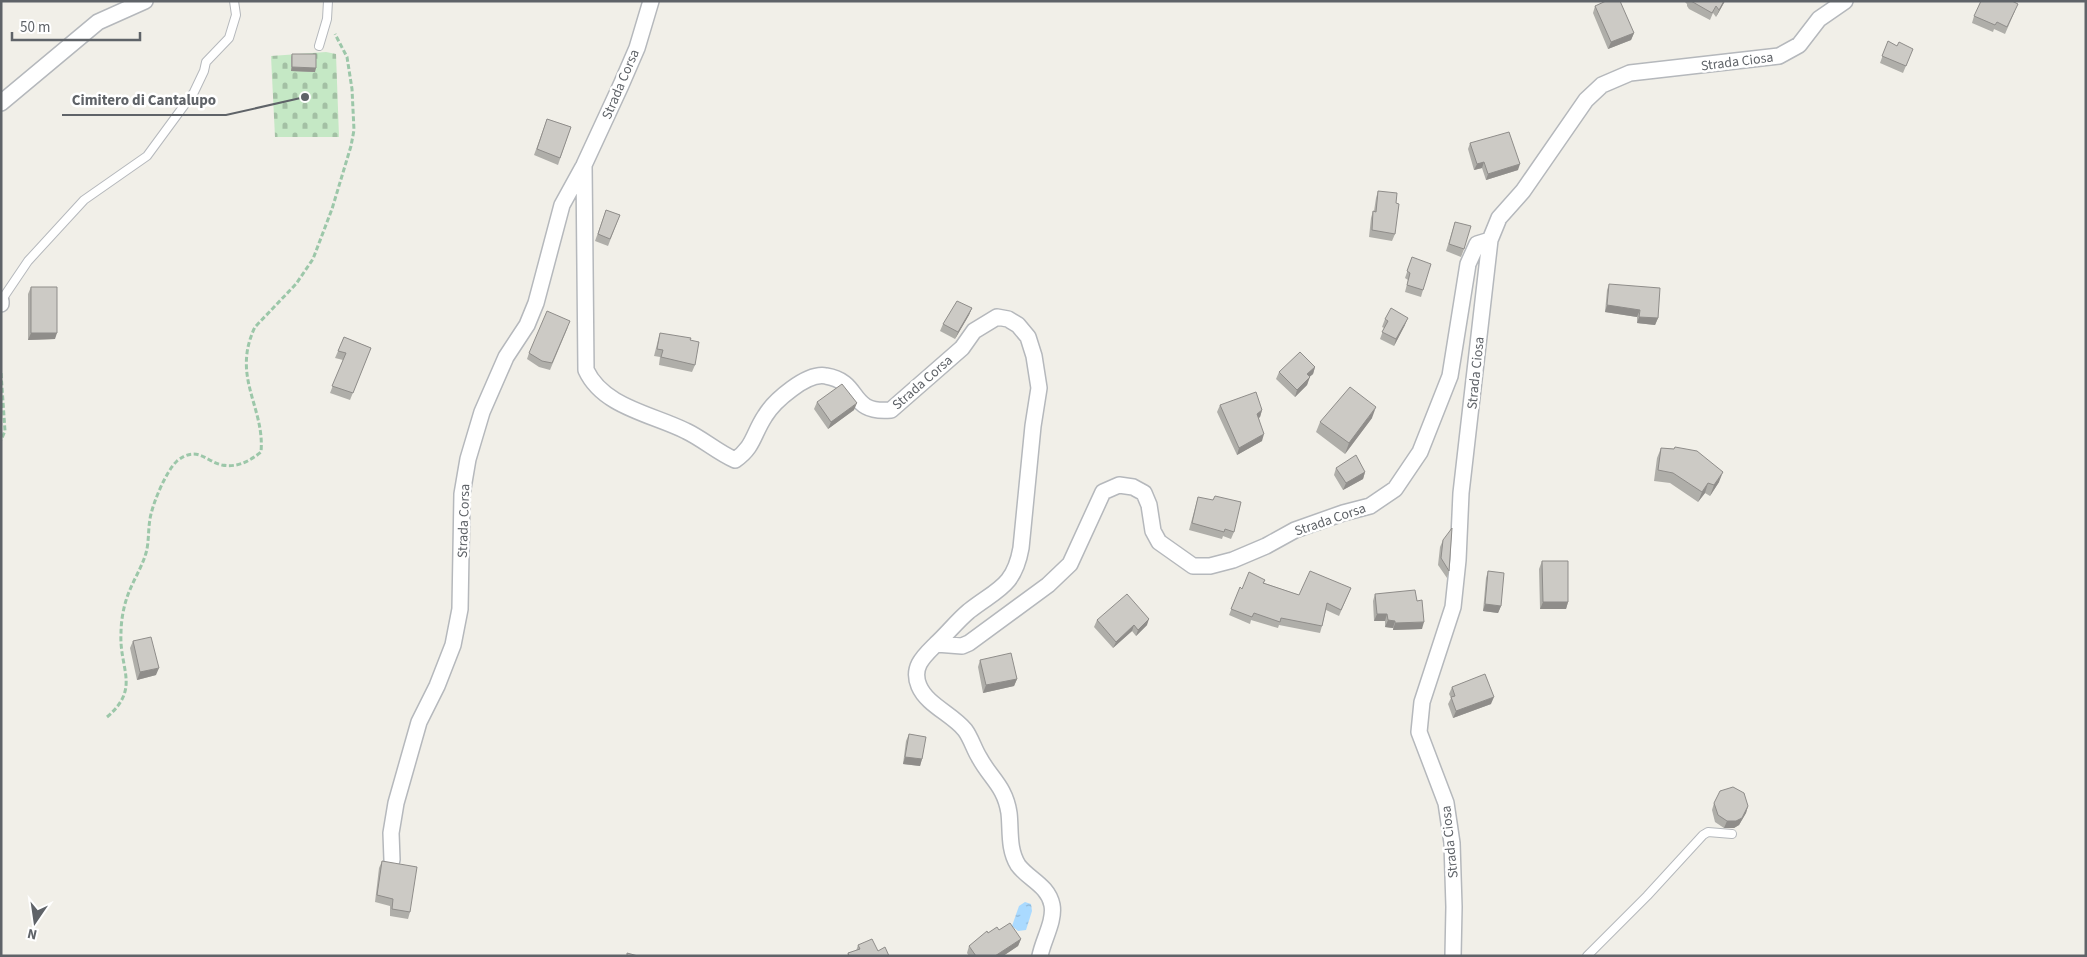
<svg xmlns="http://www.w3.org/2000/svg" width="2087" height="957" font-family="'Source Sans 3',sans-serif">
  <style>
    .cemetery { fill: url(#cemetery-stones) }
    .water { fill: url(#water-ripples) }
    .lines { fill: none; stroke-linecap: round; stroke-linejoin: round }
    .lane-casing { stroke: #b5b8bc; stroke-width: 10 }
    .street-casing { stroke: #b5b8bc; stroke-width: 18 }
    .path { stroke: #9cc7a9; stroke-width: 3; stroke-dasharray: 5 2.5; stroke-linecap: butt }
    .lane { stroke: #fff; stroke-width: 8 }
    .street { stroke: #fff; stroke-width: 15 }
    .wall { fill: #afaea9 }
    .shaded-wall { fill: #8f8d8a }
    .building { fill: #cccac5; stroke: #8f8d8a }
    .labels { text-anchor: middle; stroke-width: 5; stroke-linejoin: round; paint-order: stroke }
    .street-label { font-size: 14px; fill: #5f6368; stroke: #fff }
    .leader { fill: none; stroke: #5f6368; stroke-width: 2 }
    .callout-dot { fill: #5f6368; stroke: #fff; stroke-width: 2 }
    .callout-label { font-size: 15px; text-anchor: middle; font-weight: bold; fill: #5f6368; stroke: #fff; stroke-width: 5; stroke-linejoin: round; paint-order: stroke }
  </style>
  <defs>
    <pattern id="cemetery-stones" width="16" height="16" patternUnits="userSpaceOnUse" patternTransform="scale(1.25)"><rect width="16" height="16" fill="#c5e8c5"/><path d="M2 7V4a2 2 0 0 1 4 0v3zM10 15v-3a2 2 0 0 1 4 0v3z" fill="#a3c0a4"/></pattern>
    <pattern id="water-ripples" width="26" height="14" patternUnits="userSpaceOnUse" patternTransform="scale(1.25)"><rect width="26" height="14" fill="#aadaff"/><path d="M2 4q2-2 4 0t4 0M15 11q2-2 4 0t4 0" fill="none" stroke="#8eb4d2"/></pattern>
  </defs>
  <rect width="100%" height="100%" fill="#f1efe8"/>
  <path class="cemetery" d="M326 52 336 54 339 137H275L271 56Z"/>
  <path class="water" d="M1025 902 1031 904 1032 911 1026 930 1018 931 1012 926 1019 906Z"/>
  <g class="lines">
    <defs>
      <path id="lane" d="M319 46 327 19 328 1
        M1 301 28 261 84 200 147 156 194 92 204 71 206 62 229 38 236 15 234 1
        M1587 956 1647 896 1703 835 1708 832 1732 834"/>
      <path id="street" d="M1 103 98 22 145 1
        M584 165 586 370C603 407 652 414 686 431 703 439 717 452 735 460 754 447 753 434 765 416 774 401 807 372 826 376 863 382 847 414 891 410L962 348 974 331 997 317 1008 319 1018 325 1028 337 1034 356 1039 388 1033 426 1021 548C1014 587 997 589 969 611 957 621 947 634 936 644
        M1 301V304
        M392 860 391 833 396 803 419 722 437 686 453 645 460 609 462 494 468 459 482 412 506 357 527 325 536 303 562 205 584 165 621 85 637 48 651 1
        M1040 956C1043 940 1055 921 1052 905 1048 885 1028 879 1018 865 1008 849 1011 830 1009 813 1005 786 990 778 979 757 974 749 971 738 965 730 952 714 927 705 919 686 911 667 924 656 936 644L962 646 969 643 1048 585 1070 564 1103 492 1119 485 1133 487 1144 493 1149 505 1153 531 1159 542 1193 566H1210L1233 560 1266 546 1295 530 1343 513 1370 506 1395 489 1420 452 1450 376 1468 264 1477 244 1490 240
        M1453 956 1454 907 1452 843 1446 803 1419 732 1422 702 1453 607 1458 560 1461 493 1490 240 1499 218 1523 191 1586 100 1602 85 1630 73 1779 56 1799 45 1819 19 1845 1"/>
    </defs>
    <use href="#lane" class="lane-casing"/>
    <use href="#street" class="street-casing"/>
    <path class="path" d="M1 373 5 431 1 440
      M107 717C141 688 119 669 121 633 121 620 124 604 129 592 134 579 142 567 146 553 149 543 148 530 150 519 152 505 166 471 177 461 197 445 205 461 222 465 237 468 250 461 261 452 265 407 231 377 255 327L296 284 313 259 332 209 351 146 354 130 352 89 347 57 335 34"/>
    <use href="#lane" class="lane"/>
    <use href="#street" class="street"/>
  </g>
  <path class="wall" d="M1684 1H1725L1716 17 1713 13 1710 20 1689 9 1687 6V4Z
    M1595 6 1634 33 1631 40 1608 49 1593 13Z
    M2015 11 2005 34 1994 29 1993 32 1972 23 1974 16Z
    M1888 41 1910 56 1903 73 1880 63Z
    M292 54 315 72 291 71V57Z
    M547 119 571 127 558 165 534 155Z
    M1470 143 1518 170 1486 180 1482 168 1474 170 1468 149Z
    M1378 191 1396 203 1395 234 1392 241 1369 237 1371 218 1373 211H1374L1376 198Z
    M606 210 620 215 608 246 595 241Z
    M1455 222 1464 249 1461 257 1446 251Z
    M1412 257 1423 290 1421 297 1405 292 1408 280 1405 278Z
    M1609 284 1658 318 1655 325 1637 323V317L1605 312 1607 290Z
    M31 287 55 339 28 340V294Z
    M972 308 969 315 955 339 940 331 943 324Z
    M1385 319 1405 325 1394 346 1380 339 1384 328 1382 327Z
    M568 327 550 370 539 367 527 359 529 353Z
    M660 333 690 340 695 365 692 372 659 365 660 357 654 356 658 340Z
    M344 337 371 348 350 400 330 393 343 360 335 358Z
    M1315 367 1313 374 1309 377 1307 385 1295 397 1276 379 1279 372Z
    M817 402 854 410 828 429 814 409Z
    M1220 405 1262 410 1260 417 1259 418 1262 441 1237 455 1217 412Z
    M1372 418 1345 454 1316 432 1320 422Z
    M1675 447 1719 482 1710 496 1705 493 1698 502 1670 483 1654 481 1657 458 1661 448 1674 449Z
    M1336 468 1365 472 1363 479 1343 490 1334 475Z
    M1198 497 1234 532 1231 539 1223 536 1222 539 1189 530Z
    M1443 540 1449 571 1447 578 1438 565 1440 547Z
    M1542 561 1568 602 1566 609H1540L1539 569Z
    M1488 571 1501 606 1498 613 1483 611 1486 578Z
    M1265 580 1264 583 1299 595 1351 588 1339 616 1326 610 1322 626 1320 633 1279 625 1278 628 1251 620 1250 624 1229 615 1240 587 1242 589Z
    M1375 594 1422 629 1393 630V628L1385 627V621H1374L1373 601Z
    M1097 620 1147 625 1136 636 1132 631 1113 648 1094 627Z
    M133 641 156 675 137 680 130 648Z
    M980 660 1017 679 1014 686 983 693 978 667Z
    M1452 687 1491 704 1453 718 1448 704 1451 698 1449 694Z
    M909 734 922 759 920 766 903 764 906 741Z
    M1714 803 1748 806 1746 813 1739 825 1734 828H1724L1715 822 1712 810Z
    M382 861 410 912 408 919 390 916V906L375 902 379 868Z
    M999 930 1021 939 1018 946 1003 956H969L967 953 969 946 988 933Z
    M858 945 878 951 889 956H847L848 953 856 951Z"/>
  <path class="shaded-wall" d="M1724 1H1725L1716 17 1719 10Z
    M1634 33 1631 40 1608 49 1611 42Z
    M292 67 316 68 315 72 291 71Z
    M1484 162 1482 168 1474 170 1477 164Z
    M1520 164 1518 170 1486 180 1488 174Z
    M1607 305 1640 310 1637 317 1605 312Z
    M972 308 969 315 955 339 958 332Z
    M1639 317 1658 318 1655 325 1637 323Z
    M1408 318 1405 325 1394 346 1396 339Z
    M31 333H57L55 339 28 340Z
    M1315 367 1313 374 1305 381 1307 374Z
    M1310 377 1307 385 1295 397 1297 390Z
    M857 403 854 410 828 429 831 422Z
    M1376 407 1372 418 1345 454 1349 443Z
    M1262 410 1260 417 1254 421 1257 414Z
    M1264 434 1262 441 1237 455 1239 448Z
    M1365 472 1363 479 1343 490 1346 483Z
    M1723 472 1719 482 1710 496 1714 485Z
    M1708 483 1705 493 1698 502 1702 492Z
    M1543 602H1568L1566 609H1540Z
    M1485 604 1501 606 1498 613 1483 611Z
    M1377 614H1387L1385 621H1374Z
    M1149 619 1147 625 1136 636 1138 630Z
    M1388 620 1395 621 1393 628 1385 627Z
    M1424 622 1422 629 1393 630 1395 623Z
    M1134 625 1132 631 1113 648 1116 642Z
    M159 668 156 675 137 680 140 672Z
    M1017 679 1014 686 983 693 986 685Z
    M1494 697 1491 704 1453 718 1456 711Z
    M905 757 922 759 920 766 903 764Z
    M1748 806 1746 813 1739 825 1734 828H1724L1727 821Z
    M1021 939 1018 946 1003 956H995Z"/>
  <path class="building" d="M1606 1H1620L1634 33 1611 42 1595 6Z
    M1691 1H1724L1719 10 1716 6 1712 13Z
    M1981 1H2012L2018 4 2007 27 1997 22 1995 25 1974 16Z
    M1888 41 1897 46 1899 42 1913 49 1906 66 1882 56Z
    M292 54H316V68L292 67Z
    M547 119 571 127 560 158 537 149Z
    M1509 132 1520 164 1488 174 1484 162 1477 164 1470 143Z
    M1378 191 1397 193 1396 203 1399 204 1395 234 1372 230 1373 211 1376 212Z
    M606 210 620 215 610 239 598 234Z
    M1455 222 1471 226 1464 249 1449 244Z
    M1412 257 1431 264 1423 290 1407 285 1410 273 1407 271Z
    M1609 284 1660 288 1658 318 1639 317 1640 310 1607 305Z
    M31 287H57V333H31Z
    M957 301 972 308 958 332 943 324Z
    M1391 308 1408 318 1396 339 1382 332 1388 321 1385 319Z
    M547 311 570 321 552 363 542 361 529 353Z
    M660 333 691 338 690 340 699 342 695 365 661 357 663 350 657 349Z
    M344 337 371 348 353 393 332 386 346 353 338 351Z
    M1300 352 1315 367 1307 374 1310 377 1297 390 1279 372Z
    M842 384 857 403 831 422 817 402Z
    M1350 387 1376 407 1349 443 1320 422Z
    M1256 392 1262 410 1257 414 1264 434 1239 448 1220 405Z
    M1675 447 1697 451 1723 472 1714 485 1708 483 1702 492 1673 473 1658 470 1661 448 1674 449Z
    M1356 455 1365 472 1346 483 1336 468Z
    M1215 496 1241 502 1234 532 1225 529 1224 532 1192 523 1198 497 1213 500Z
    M1452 528 1449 571 1441 558 1443 540Z
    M1542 561H1568V602H1543Z
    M1310 571 1351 588 1341 610 1327 603 1322 626 1281 618 1280 622 1254 613 1252 617 1231 609 1240 587 1242 589 1249 572 1265 580 1263 583 1299 595Z
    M1488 571 1504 573 1501 606 1485 604Z
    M1415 590 1417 601 1422 600 1424 622 1395 623V621L1388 620 1387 614H1377L1375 594Z
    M1127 594 1149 619 1138 630 1134 625 1116 642 1097 620Z
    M151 637 159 668 140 672 133 641Z
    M1011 653 1017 679 986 685 980 660Z
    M1485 674 1494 697 1456 711 1451 697 1455 696 1452 687Z
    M909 734 926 737 922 759 905 757Z
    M1733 787 1744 793 1748 806 1742 818 1736 821H1727L1718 815 1714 803 1720 791Z
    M382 861 417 867 410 912 392 909 393 899 377 895Z
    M1010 923 1021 939 995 956H976L969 946 987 931 988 933 997 927 999 930Z
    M872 939 878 951 885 947 889 956H849L848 953 860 949 858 945Z
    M627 953 638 956H627Z"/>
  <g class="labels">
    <g class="street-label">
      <text transform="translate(1737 61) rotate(-7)" y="5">Strada Ciosa</text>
      <text transform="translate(620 84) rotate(-67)" y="5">Strada Corsa</text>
      <text transform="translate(1475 373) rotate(-84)" y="5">Strada Ciosa</text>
      <text transform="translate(922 382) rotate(-41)" y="5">Strada Corsa</text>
      <text transform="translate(1330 519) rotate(-19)" y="5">Strada Corsa</text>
      <text transform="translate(463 521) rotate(-88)" y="5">Strada Corsa</text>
      <text transform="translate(1449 842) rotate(-96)" y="5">Strada Ciosa</text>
    </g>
  </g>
  <path class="leader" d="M305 97L226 115H62"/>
  <circle class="callout-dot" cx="305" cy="97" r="5"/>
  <g class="callout-label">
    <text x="144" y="105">Cimitero di Cantalupo</text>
  </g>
  <rect width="2087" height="957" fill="none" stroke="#5f6368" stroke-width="5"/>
  <g transform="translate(35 922) rotate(193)" stroke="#ffffff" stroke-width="4" paint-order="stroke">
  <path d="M0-4L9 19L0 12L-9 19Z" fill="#5f6368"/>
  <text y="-8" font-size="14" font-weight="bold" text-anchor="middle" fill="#5f6368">N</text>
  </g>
  <path d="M12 32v8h128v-8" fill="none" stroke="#5f6368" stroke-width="2.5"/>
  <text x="20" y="32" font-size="15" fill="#5f6368" stroke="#ffffff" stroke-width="4" paint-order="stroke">50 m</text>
</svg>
